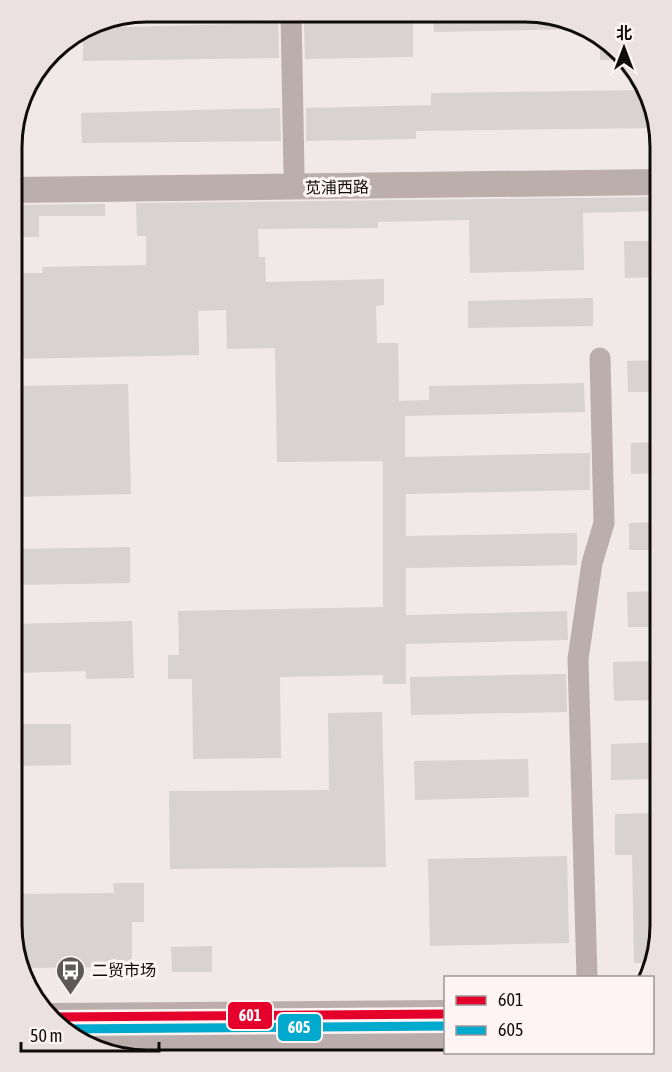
<svg xmlns="http://www.w3.org/2000/svg" width="672" height="1072" font-family="'Asap Condensed','Noto Sans SC',sans-serif">
  <style>
    .building { fill: #d8d2d1 }
    .lines { fill: none; stroke-linecap: round; stroke-linejoin: round }
    .minor { stroke: #bcaead; stroke-width: 21 }
    .tertiary { stroke: #bcaead; stroke-width: 26 }
    .secondary { stroke: #bbadac; stroke-width: 28 }
    .bus-1-casing { stroke: #fef4f4; stroke-width: 14 }
    .bus-2-casing { stroke: #fef4f4; stroke-width: 14 }
    .bus-1 { stroke: #e4002b; stroke-width: 9 }
    .bus-2 { stroke: #00a9ce; stroke-width: 9 }
    .labels { text-anchor: middle; stroke-width: 6; stroke-linejoin: round; paint-order: stroke }
    .street-label { font-size: 16px; fill: #100c0c; stroke: #fef4f4 }
    .poi-label { font-size: 16px; fill: #100c0c; stroke: #fef4f4; text-anchor: start }
    .rim { fill: none; stroke: #100c0c; stroke-width: 3 }
    .line-badge { stroke: #fef4f4; stroke-width: 2 }
    .badge-label { font-size: 16px; text-anchor: middle; font-weight: bold; fill: #fff }
  </style>
  <rect width="100%" height="100%" fill="#f0e9e8"/>
  <path class="building" d="M433 14 550 15 582 29 434 32Z
    M413 20V57L305 59 304 23Z
    M278 23 279 58 83 61V31L87 28Z
    M600 37 607 40 622 60H600Z
    M645 90 650 96 656 128 416 131V139L306 141V108L431 105V93Z
    M280 108 281 141 82 143 81 113Z
    M660 197V211L583 213 584 270 470 273 469 220 378 222V228L258 229 259 257H265L266 282 384 279V305L376 306 377 343H398L399 401 429 400V386L584 383 585 412 405 416V457L590 453V490L406 494V536L577 533V565L406 568V615L567 611 568 640 406 644V684H383V675L280 677 281 758 193 759 192 679H168V655H179L178 611 383 607V461L277 462 275 348 227 349 226 310 198 311 199 355 13 359V273H43L42 267 146 265V236H137L136 203Z
    M105 204V216H39V237H13V205Z
    M624 241H660V277L625 278Z
    M593 298V326L468 328V301Z
    M660 360V392H628L627 361Z
    M128 384 131 494 13 497V386Z
    M660 442V473L631 474V443Z
    M660 522V550H629V523Z
    M130 547V583L12 585 13 549Z
    M660 591V627H628L627 592Z
    M132 621 134 678 86 679V671L12 673V624Z
    M660 661V700L614 701 613 662Z
    M566 674 567 712 411 715 410 677Z
    M382 712 386 867 170 869 169 791 329 790 328 713Z
    M12 724H71V765L12 766Z
    M660 742V779L611 780V744Z
    M528 759 529 797 415 800 414 761Z
    M660 813V933L649 963H634L632 855H615V814Z
    M567 856 569 943 430 946 428 859Z
    M113 883H144V922H132V967L21 968 12 924V894L114 893Z
    M212 946V972H172L171 947Z"/>
  <g class="lines">
    <path class="minor" d="M291 13 294 173
      M587 978 578 659 592 563 604 523 600 358"/>
    <path class="tertiary" d="M13 190 660 182"/>
    <path class="secondary" d="M54 1017 446 1014
      M88 1041 446 1038"/>
    <defs>
      <path id="bus-1" d="M54 1017 446 1014"/>
      <path id="bus-2" d="M63 1029 446 1026"/>
    </defs>
    <use href="#bus-1" class="bus-1-casing"/>
    <use href="#bus-2" class="bus-2-casing"/>
    <use href="#bus-1" class="bus-1"/>
    <use href="#bus-2" class="bus-2"/>
  </g>
  <defs>
    <symbol id="bus-pin" viewBox="-11 -11 22 30"><path d="M0 17L-7.5 6A9.5 9.5 0 1 1 7.5 6Z" fill="#5e5959" stroke="#fef4f4"/><path d="M-5-6H5V4H4V6H2V4H-2V6H-4V4H-5ZM-3.5-4V0h7V-4ZM-3.5 1.2v1.5H-2V1.2ZM2 1.2v1.5H3.5V1.2Z" fill="#fff"/></symbol>
  </defs>
  <g fill-rule="evenodd">
    <use href="#bus-pin" x="54" y="954" width="33" height="45"/>
  </g>
  <g class="labels">
    <g class="street-label">
      <text transform="translate(337 187) rotate(-1)" y="6">苋浦西路</text>
    </g>
    <g class="poi-label">
      <text x="92" y="976">二贸市场</text>
    </g>
  </g>
  <path d="M0 0H672V1072H0ZM147 22H525A125 125 0 0 1 650 147V925A125 125 0 0 1 525 1050H147A125 125 0 0 1 22 925V147A125 125 0 0 1 147 22Z" fill="#ebe1e1" fill-rule="evenodd"/>
  <path class="rim" d="M147 22H525A125 125 0 0 1 650 147V925A125 125 0 0 1 525 1050H147A125 125 0 0 1 22 925V147A125 125 0 0 1 147 22Z"/>
  <g class="line-badge">
    <rect x="227" y="1001" width="46" height="29" rx="6" fill="#e4002b"/>
    <rect x="277" y="1013" width="45" height="29" rx="6" fill="#00a9ce"/>
  </g>
  <g class="badge-label">
    <text x="250" y="1021">601</text>
    <text x="299" y="1033">605</text>
  </g>
  <rect x="444" y="976" width="210" height="78" fill="#fef4f4" stroke="#9f9797" stroke-width="1.5"/>
  <rect x="456" y="996" width="30" height="9" fill="#e4002b" stroke="#9f9797" stroke-width="1.5"/>
  <text x="498" y="1006" font-size="18" fill="#100c0c">601</text>
  <rect x="456" y="1026" width="30" height="9" fill="#00a9ce" stroke="#9f9797" stroke-width="1.5"/>
  <text x="498" y="1036" font-size="18" fill="#100c0c">605</text>
  <g transform="translate(624 48)" stroke="#fef4f4" stroke-width="4.5" paint-order="stroke">
  <path d="M0-4.5L10 22L0 15L-10 22Z" fill="#100c0c"/>
  <text y="-9" font-size="16" font-weight="bold" text-anchor="middle" fill="#100c0c">北</text>
  </g>
  <path d="M21 1042v9h138v-9" fill="none" stroke="#100c0c" stroke-width="3"/>
  <text x="30" y="1042" font-size="18" fill="#100c0c" stroke="#fef4f4" stroke-width="4.5" paint-order="stroke">50 m</text>
</svg>
